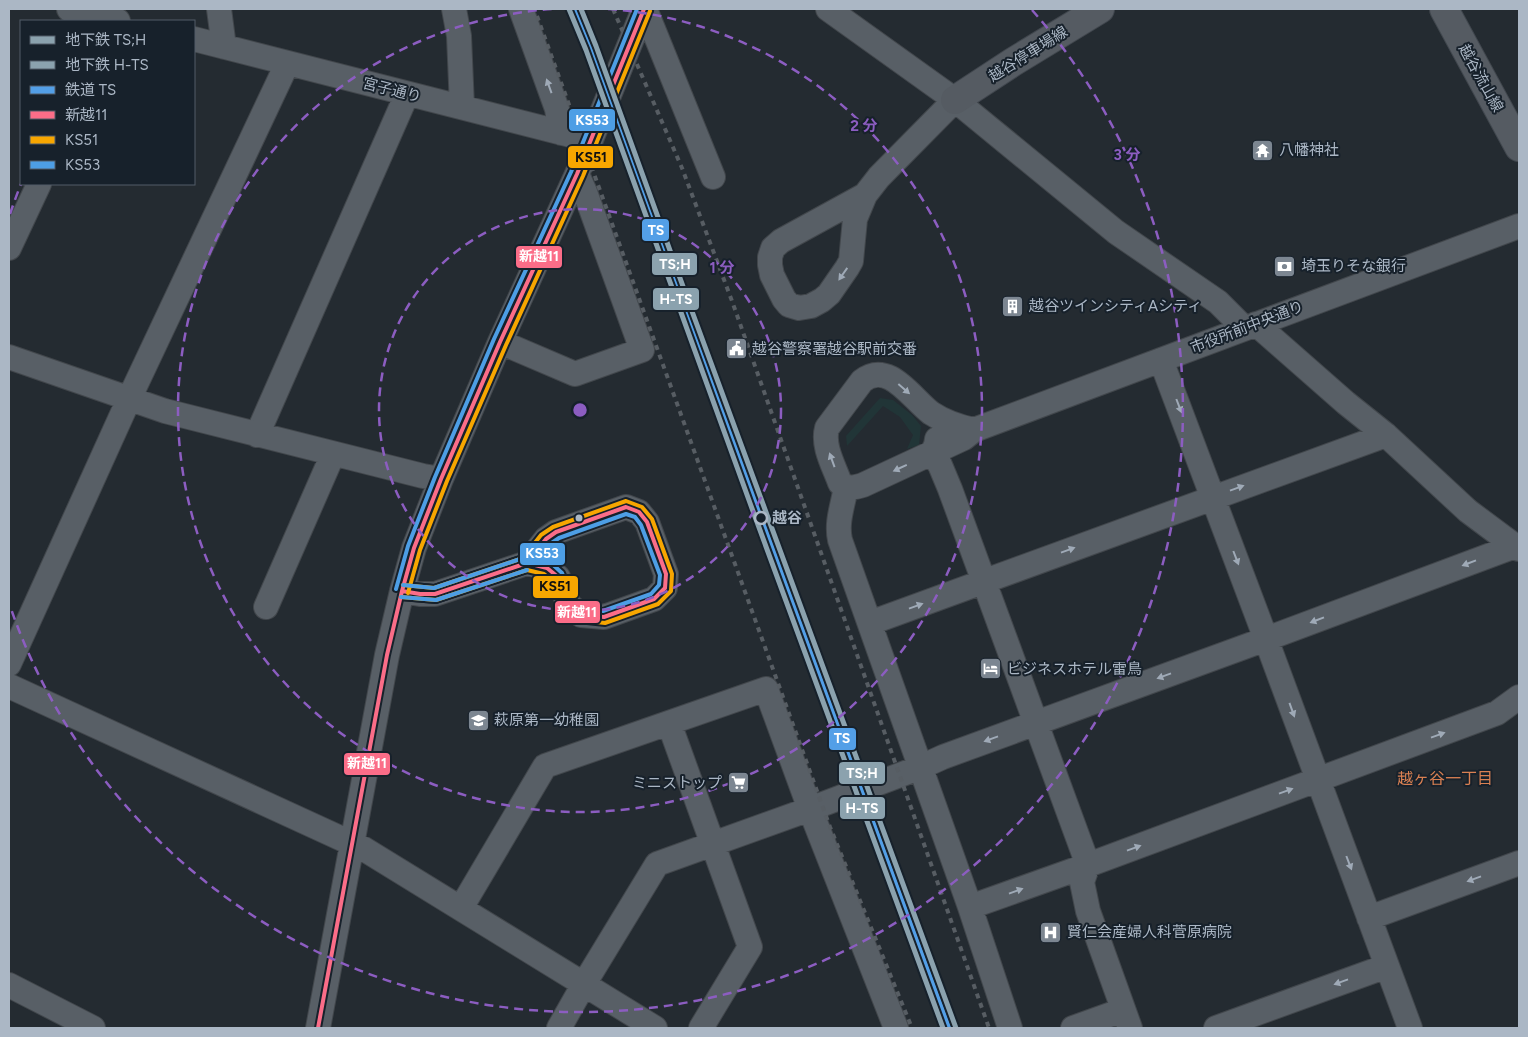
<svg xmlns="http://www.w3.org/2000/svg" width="1528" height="1037" font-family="Figtree,'Noto Sans JP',sans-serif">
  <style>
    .green { fill: #213537 }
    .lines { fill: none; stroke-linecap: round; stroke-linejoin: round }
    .minor-casing { stroke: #42474c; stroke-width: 26 }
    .major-casing { stroke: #41474e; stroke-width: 30 }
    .minor { stroke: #585f66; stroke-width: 24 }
    .major { stroke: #555b62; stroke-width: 28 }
    .rail { stroke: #575d63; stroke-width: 4; stroke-dasharray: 5 5; stroke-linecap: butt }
    .bus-1-casing { stroke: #17212b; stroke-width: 8 }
    .bus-2-casing { stroke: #17212b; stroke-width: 8 }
    .bus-3-casing { stroke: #17212b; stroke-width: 8 }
    .bus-1 { stroke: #fb6d88; stroke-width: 4 }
    .bus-2 { stroke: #f7a600; stroke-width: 4 }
    .bus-3 { stroke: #4d9ee5; stroke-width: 4 }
    .rail-1-casing { stroke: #17212b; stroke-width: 9 }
    .rail-1 { stroke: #539fe7; stroke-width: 5 }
    .metro-1-casing { stroke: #17212b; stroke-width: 9 }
    .metro-2-casing { stroke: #17212b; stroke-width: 9 }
    .metro-1 { stroke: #8ba2ae; stroke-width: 5 }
    .metro-2 { stroke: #8ba2ae; stroke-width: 5 }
    .oneway { fill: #9faab7 }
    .ring { fill: none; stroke: #8c5dc1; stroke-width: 2.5; stroke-dasharray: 9 6 }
    .bus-dot { fill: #abb7c5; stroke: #17212b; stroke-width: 2 }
    .stop-dot { fill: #17212b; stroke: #abb7c5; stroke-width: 2.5 }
    .labels { text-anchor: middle; stroke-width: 4; stroke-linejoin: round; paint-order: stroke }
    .street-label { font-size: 15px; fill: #abb7c5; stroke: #17212b }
    .poi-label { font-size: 15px; fill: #abb7c5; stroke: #17212b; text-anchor: start }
    .stop-label { font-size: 15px; font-weight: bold; fill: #abb7c5; stroke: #17212b; text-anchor: start }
    .neighbourhood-label { font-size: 16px; fill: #d98052; stroke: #17212b }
    .centre { fill: #8c5dc1; stroke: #17212b; stroke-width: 2.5 }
    .ring-label { font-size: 15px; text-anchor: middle; font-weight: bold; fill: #8c5dc1; stroke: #17212b; stroke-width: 4; stroke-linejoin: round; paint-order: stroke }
    .line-badge { stroke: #17212b; stroke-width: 2 }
    .badge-label { font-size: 14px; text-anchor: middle; font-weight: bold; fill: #fff }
    .pale-badge-label { font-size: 14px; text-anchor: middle; font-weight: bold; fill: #111 }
  </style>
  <rect width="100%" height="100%" fill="#242b31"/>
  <path class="green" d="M880 398 893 400 912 415 921 426 919 445 907 449 913 435 900 417 883 406 847 446 846 436Z"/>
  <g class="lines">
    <defs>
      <path id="minor" d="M69 9 118 21
        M219 9 224 47
        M454 9 459 36 462 107
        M521 9 557 109 561 133
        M645 9 713 177
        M828 9 955 100 1116 232 1218 302 1244 328
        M194 39 590 140
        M865 195 781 241 773 248 770 257V265L772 275 784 299 789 305 799 308 811 306 822 300 829 294 847 268 851 261 855 219 865 195 879 177 955 100
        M9 248 39 184
        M1256 324 1346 403 1386 435 1468 511 1519 549
        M500 342 575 374 642 350 585 192 577 174
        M9 357 165 411 423 476 441 479
        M1161 360 1266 639 1410 1028
        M974 430C960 427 943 421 931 413 911 398 889 360 862 381L827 428C822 446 834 466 840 483 848 489 854 488 863 485L964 438 974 430 1519 226
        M257 435 407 94
        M937 439 936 445 932 453 940 465 950 489 1088 865 1082 882 1088 911 1130 1028
        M846 487C843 505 836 522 840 540L970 907 1010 1028
        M402 591 420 594H435L527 563 547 568 558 577 569 605 581 615 604 617 654 599 665 588 666 574 647 522 639 512 626 507 556 532 546 539 527 563
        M266 607 333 454
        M870 623 1386 435
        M9 664 129 399 287 64
        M9 686 364 849 655 1028
        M669 723 750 947 701 1028
        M970 907 1088 865 1497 713 1519 697
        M461 908 545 766 766 689 810 809 896 1028
        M1369 918 1519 863
        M9 985 93 1028
        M318 1028 387 655 402 591 414 548 441 479 500 342 577 174 644 9
        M559 1028 584 984 657 864 810 809 921 767 943 757 1266 639 1515 546
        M1073 1028 1123 1010
        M1216 1028 1387 966"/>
      <path id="major" d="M1444 9 1519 147
        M955 100 1013 62 1100 9"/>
    </defs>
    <use href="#minor" class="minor-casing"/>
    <use href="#major" class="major-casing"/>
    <use href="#minor" class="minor"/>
    <use href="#major" class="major"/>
    <path class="rail" d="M613 9 682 168 732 301 989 1028
      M537 16 830 827 912 1028"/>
    <defs>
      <path id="bus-1" d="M626 507 639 512 647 522 666 574 665 588 654 599 604 617 581 615 569 605 558 577 547 568 527 563 546 539 556 532Z
        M402 591 420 594H435L527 563
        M318 1028 387 655 402 591 414 548 441 479 500 342 577 174 644 9"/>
      <path id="bus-2" d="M408 593 420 550 447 481 506 345 583 176 650 11
        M401 597 436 600 527 570 544 574 553 581 564 608 578 620 605 623 658 604 671 591 672 574 652 519 642 507 626 501 553 527 541 535 523 558 434 588 403 585"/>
      <path id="bus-3" d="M626 514 635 517 641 525 660 575 659 585 651 594 603 611 583 609 574 601 562 573 550 562 538 559 550 544 559 538Z
        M403 585 434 588 523 558
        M396 589 408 546 435 477 494 339 571 172 637 9
        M401 597 436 600 527 570"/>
    </defs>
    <use href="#bus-1" class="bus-1-casing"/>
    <use href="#bus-2" class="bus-2-casing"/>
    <use href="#bus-3" class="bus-3-casing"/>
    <use href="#bus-1" class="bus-1"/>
    <use href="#bus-2" class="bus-2"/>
    <use href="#bus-3" class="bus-3"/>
    <defs>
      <path id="rail-1" d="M575 11 590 48 687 316 949 1028"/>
    </defs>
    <use href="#rail-1" class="rail-1-casing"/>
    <use href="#rail-1" class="rail-1"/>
    <defs>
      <path id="metro-1" d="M581 9 596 46 693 314 956 1028"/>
      <path id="metro-2" d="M569 9 586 50 750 503 943 1028"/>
    </defs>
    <use href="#metro-1" class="metro-1-casing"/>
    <use href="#metro-2" class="metro-2-casing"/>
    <use href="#metro-1" class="metro-1"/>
    <use href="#metro-2" class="metro-2"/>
  </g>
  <defs><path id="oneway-solid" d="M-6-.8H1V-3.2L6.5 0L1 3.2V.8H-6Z" transform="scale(1.25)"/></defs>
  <g class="oneway">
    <use href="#oneway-solid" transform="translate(549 86) rotate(-110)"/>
    <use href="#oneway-solid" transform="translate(843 274) rotate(125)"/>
    <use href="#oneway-solid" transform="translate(904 389) rotate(41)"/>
    <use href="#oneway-solid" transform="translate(1179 406) rotate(69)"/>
    <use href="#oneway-solid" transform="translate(832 460) rotate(-110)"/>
    <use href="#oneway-solid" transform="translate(900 468) rotate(155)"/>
    <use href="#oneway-solid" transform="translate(1237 488) rotate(-20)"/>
    <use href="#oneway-solid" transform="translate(1068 550) rotate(-20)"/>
    <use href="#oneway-solid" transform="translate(1236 558) rotate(69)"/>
    <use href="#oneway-solid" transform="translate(1469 563) rotate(159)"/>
    <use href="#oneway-solid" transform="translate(916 606) rotate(-20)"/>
    <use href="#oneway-solid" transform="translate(1317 620) rotate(159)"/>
    <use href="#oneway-solid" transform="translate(1164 676) rotate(160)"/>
    <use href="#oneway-solid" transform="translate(1292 710) rotate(70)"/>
    <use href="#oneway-solid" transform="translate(1438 735) rotate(-20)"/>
    <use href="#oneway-solid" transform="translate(991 739) rotate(160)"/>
    <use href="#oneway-solid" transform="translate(1286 791) rotate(-20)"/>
    <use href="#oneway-solid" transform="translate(1134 848) rotate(-20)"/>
    <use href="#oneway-solid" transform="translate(1349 863) rotate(69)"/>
    <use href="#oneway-solid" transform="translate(1474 879) rotate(160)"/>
    <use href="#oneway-solid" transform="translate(1016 891) rotate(-20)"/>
    <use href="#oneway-solid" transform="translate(1341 982) rotate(160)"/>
  </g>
  <g class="ring">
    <circle cx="580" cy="410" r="201"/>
    <path d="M608 9A402 402 0 1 1 552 9"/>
    <path d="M10 214A603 603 0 0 1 21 184M1032 10A603 603 0 1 1 10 606"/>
  </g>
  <defs>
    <symbol id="temple-square" viewBox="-11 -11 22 22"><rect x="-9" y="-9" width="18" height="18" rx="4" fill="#7c8691" stroke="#17212b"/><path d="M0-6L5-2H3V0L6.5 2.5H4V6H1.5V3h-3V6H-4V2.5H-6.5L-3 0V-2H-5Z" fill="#fff"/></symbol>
    <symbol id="bank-square" viewBox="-11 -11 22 22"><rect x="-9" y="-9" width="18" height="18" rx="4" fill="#7c8691" stroke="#17212b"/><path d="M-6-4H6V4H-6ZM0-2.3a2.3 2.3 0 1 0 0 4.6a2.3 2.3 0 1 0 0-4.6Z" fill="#fff"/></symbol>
    <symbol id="building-square" viewBox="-11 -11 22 22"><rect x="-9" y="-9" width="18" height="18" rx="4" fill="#7c8691" stroke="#17212b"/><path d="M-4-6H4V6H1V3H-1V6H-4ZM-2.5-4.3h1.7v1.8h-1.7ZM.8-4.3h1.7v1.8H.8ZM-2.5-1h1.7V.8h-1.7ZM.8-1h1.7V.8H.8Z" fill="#fff"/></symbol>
    <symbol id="civic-square" viewBox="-11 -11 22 22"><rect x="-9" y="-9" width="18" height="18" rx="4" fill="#7c8691" stroke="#17212b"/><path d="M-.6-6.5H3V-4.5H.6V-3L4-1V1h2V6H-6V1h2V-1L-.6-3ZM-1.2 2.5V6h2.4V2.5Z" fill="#fff"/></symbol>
    <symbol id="hotel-square" viewBox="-11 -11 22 22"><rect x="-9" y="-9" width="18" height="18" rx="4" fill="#7c8691" stroke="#17212b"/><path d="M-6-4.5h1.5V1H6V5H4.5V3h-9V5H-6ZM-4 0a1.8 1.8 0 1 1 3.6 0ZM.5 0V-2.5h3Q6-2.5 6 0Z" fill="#fff"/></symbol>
    <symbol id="school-square" viewBox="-11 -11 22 22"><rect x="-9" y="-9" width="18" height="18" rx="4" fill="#7c8691" stroke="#17212b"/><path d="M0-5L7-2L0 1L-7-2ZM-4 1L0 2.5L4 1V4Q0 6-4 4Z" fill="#fff"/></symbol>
    <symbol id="supermarket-square" viewBox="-11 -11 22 22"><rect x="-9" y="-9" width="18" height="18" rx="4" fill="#7c8691" stroke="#17212b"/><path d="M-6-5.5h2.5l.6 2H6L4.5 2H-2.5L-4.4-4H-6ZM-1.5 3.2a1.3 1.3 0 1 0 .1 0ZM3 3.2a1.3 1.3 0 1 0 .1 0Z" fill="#fff"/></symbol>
    <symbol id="hospital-square" viewBox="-11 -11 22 22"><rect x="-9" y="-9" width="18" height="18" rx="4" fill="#7c8691" stroke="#17212b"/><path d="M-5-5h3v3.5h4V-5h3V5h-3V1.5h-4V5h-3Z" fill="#fff"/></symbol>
  </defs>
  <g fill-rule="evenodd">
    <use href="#temple-square" x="1250" y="138" width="25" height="25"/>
    <use href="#bank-square" x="1272" y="254" width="25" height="25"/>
    <use href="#building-square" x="1000" y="294" width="25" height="25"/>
    <use href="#civic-square" x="724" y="336" width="25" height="25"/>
    <use href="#hotel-square" x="978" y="656" width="25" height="25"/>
    <use href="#school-square" x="466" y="708" width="25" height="25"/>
    <use href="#supermarket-square" x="726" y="770" width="25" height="25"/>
    <use href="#hospital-square" x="1038" y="920" width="25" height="25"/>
  </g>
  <circle class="bus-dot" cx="579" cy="518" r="4.5"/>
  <circle class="stop-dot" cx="761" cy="518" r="6"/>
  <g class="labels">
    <g class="street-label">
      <text transform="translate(1028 54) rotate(-32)" y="5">越谷停車場線</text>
      <text transform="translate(1481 78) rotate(61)" y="5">越谷流山線</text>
      <text transform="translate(392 90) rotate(14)" y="5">宮子通り</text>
      <text transform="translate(1247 327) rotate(-21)" y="5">市役所前中央通り</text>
    </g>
    <g class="poi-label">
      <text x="1279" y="155">八幡神社</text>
      <text x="1301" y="271">埼玉りそな銀行</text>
      <text x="1029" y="311">越谷ツインシティAシティ</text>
      <text x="752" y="354">越谷警察署越谷駅前交番</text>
      <text x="1007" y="674">ビジネスホテル雷鳥</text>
      <text x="494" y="725">萩原第一幼稚園</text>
      <text x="722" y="788" text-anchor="end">ミニストップ</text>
      <text x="1067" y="937">賢仁会産婦人科菅原病院</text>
    </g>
    <g class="stop-label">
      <text x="772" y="523">越谷</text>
    </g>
    <g class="neighbourhood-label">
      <text x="1445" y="784">越ヶ谷一丁目</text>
    </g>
  </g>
  <circle cx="580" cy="410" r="8" class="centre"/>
  <g class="ring-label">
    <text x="864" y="131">2 分</text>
    <text x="1127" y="160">3 分</text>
    <text x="722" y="273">1 分</text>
  </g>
  <g class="line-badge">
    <rect x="568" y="108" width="48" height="24" rx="5" fill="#4d9ee5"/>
    <rect x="567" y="145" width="47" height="24" rx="5" fill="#f7a600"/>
    <rect x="641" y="218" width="29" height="24" rx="5" fill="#539fe7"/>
    <rect x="515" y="245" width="48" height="24" rx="5" fill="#fb6d88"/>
    <rect x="651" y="252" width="47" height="24" rx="5" fill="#8ba2ae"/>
    <rect x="652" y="287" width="48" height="24" rx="5" fill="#8ba2ae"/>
    <rect x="519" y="542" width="47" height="24" rx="5" fill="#4d9ee5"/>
    <rect x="532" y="575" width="47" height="24" rx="5" fill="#f7a600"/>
    <rect x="554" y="600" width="47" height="24" rx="5" fill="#fb6d88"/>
    <rect x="828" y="727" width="29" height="24" rx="5" fill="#539fe7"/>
    <rect x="343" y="752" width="48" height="24" rx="5" fill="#fb6d88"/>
    <rect x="838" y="761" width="48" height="24" rx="5" fill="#8ba2ae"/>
    <rect x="839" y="796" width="47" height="24" rx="5" fill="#8ba2ae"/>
  </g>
  <g class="badge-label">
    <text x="592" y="125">KS53</text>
    <text x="656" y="235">TS</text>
    <text x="539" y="261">新越11</text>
    <text x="675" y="269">TS;H</text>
    <text x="676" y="304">H-TS</text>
    <text x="542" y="558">KS53</text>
    <text x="577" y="617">新越11</text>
    <text x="842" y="743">TS</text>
    <text x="367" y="768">新越11</text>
    <text x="862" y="778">TS;H</text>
    <text x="862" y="813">H-TS</text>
  </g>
  <g class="pale-badge-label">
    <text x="591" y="162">KS51</text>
    <text x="555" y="591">KS51</text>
  </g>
  <rect width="1528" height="1037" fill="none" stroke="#abb7c5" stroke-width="20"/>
  <rect x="20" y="20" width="175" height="165" fill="#17212b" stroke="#525d69"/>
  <rect x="30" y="36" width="25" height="8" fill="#8ba2ae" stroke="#525d69"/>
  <text x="65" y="45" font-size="15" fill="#abb7c5">地下鉄 TS;H</text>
  <rect x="30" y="61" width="25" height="8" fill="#8ba2ae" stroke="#525d69"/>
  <text x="65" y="70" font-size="15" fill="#abb7c5">地下鉄 H-TS</text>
  <rect x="30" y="86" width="25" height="8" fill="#539fe7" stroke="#525d69"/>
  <text x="65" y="95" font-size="15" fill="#abb7c5">鉄道 TS</text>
  <rect x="30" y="111" width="25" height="8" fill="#fb6d88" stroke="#525d69"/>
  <text x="65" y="120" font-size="15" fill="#abb7c5">新越11</text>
  <rect x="30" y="136" width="25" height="8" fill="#f7a600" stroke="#525d69"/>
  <text x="65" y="145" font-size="15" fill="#abb7c5">KS51</text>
  <rect x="30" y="161" width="25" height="8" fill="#4d9ee5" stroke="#525d69"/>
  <text x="65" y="170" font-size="15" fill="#abb7c5">KS53</text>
</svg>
